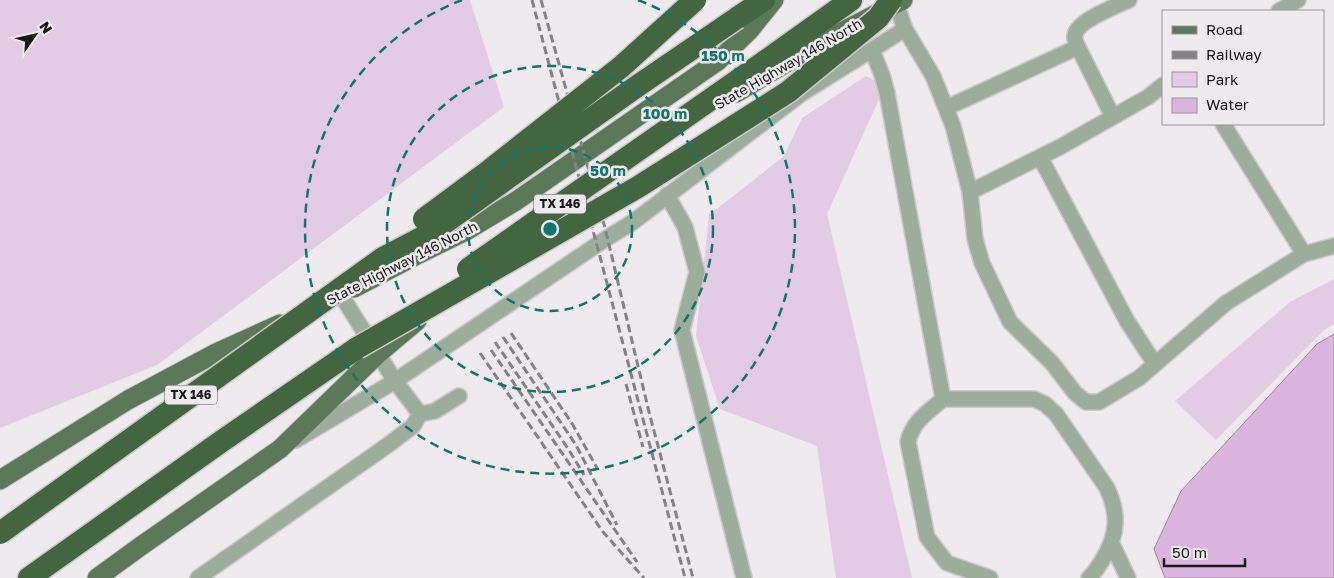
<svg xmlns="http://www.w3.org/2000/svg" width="1334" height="578" font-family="'Golos Text',sans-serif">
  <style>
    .green { fill: #e4cbe5 }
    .water { fill: #dcb5df; stroke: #a286a4 }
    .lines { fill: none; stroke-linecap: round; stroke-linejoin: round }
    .minor-casing { stroke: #ccc8cc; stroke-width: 18 }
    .major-casing { stroke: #ccc8cc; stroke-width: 21 }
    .highway-casing { stroke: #ccc8cc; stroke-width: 25 }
    .minor { stroke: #9dad9b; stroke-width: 15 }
    .major { stroke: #5b7958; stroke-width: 19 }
    .highway { stroke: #436640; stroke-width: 22 }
    .rail { stroke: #858285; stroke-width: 3; stroke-dasharray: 8 4; stroke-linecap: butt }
    .highway-bridge-casing { stroke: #ccc8cc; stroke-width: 25; stroke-linecap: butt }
    .highway-bridge { stroke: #436640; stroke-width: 22 }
    .ring { fill: none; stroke: #0f766e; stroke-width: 2.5; stroke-dasharray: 9 6 }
    .labels { text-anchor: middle; stroke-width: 5; stroke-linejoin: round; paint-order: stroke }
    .shield { fill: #eeeaee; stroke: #59575a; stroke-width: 1 }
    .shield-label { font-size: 12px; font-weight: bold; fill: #19181a }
    .street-label { font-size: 14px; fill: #19181a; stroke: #eeeaee }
    .centre { fill: #0f766e; stroke: #eeeaee; stroke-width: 2.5 }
    .ring-label { font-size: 15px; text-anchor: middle; font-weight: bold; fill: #0f766e; stroke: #eeeaee; stroke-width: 5; stroke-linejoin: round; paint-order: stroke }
  </style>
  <rect width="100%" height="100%" fill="#eeeaee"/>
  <path class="green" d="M0 0H470L504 107 157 365 0 428Z
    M866 76 885 86 827 214 912 578H836L817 446 720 409 696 336 709 215 784 156 802 118Z
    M1334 279V324L1324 330 1216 440 1175 401 1290 302Z"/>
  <path class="water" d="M1334 334V578H1165L1154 549 1181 491 1317 344Z"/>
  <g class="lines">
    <defs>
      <path id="minor" d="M896 3 905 29 933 76 953 126 970 192 975 239 982 263 1010 322 1052 363 1075 393 1086 402H1099L1139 378 1226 303 1304 254 1334 246
        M1279 11 1298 0
        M1078 47 1113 117
        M872 50 882 75 887 93 943 399
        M946 108 1078 47C1076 43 1074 39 1075 35 1077 21 1116 6 1129 0
        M1223 124 1304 254
        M1040 157 1127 321 1155 364
        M970 192 1060 147 1148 97 1163 85
        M667 195 685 227 697 272 682 330 744 578
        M341 295 395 381 420 414 435 411 459 396
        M296 440 395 381 607 238 633 222 801 94 905 29
        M1112 544 1128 578
        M198 578 388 445 413 426 420 414
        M990 578 947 563 927 537 908 442C913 421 927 413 943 399H1034L1045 404 1056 414 1107 488C1119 514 1118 534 1103 559 1099 566 1095 572 1089 578"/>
      <path id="major" d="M736 93 820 43 903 0
        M354 288 417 255 466 231 516 201 718 61 749 31 774 0
        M0 480 128 400 216 353 280 324
        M97 578 141 546 280 449 379 353 417 321"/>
      <path id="highway" d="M737 18 764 0
        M764 62 851 0
        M29 578 222 441 357 348"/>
    </defs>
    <use href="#minor" class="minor-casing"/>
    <use href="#major" class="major-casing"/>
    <use href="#highway" class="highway-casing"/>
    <use href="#minor" class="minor"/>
    <use href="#major" class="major"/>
    <use href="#highway" class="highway"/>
    <path class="rail" d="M532 0 685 578
      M541 0 605 228 649 412 693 578
      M511 333 573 425 597 468
      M503 337 576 445 617 525
      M495 342 569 450 584 475
      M491 350 637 562
      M480 353 603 532 644 578
      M626 384 643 447"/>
    <defs>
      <path id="highway-bridge" d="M424 219 490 170 621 67 695 0
        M468 269 764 62
        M357 348 638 187 788 92 878 18 891 0
        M0 533 383 258 429 234 633 89 737 18"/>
    </defs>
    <use href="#highway-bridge" class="highway-bridge-casing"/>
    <use href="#highway-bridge" class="highway-bridge"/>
  </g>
  <g class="ring">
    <circle cx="550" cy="229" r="82"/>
    <circle cx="550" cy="229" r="163"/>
    <path d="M638 0A245 245 0 1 1 462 0"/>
  </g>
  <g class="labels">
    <g class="shield">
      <rect x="534" y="194.5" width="52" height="19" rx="4"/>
      <rect x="165" y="385.5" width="52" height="19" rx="4"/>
    </g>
    <g class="shield-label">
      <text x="560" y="208">TX 146</text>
      <text x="191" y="399">TX 146</text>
    </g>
    <g class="street-label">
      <text transform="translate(788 64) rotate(-30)" y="5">State Highway 146 North</text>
      <text transform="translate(402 263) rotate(-27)" y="5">State Highway 146 North</text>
    </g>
  </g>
  <circle cx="550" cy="229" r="8" class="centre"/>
  <g class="ring-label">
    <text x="723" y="61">150 m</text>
    <text x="665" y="119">100 m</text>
    <text x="608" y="176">50 m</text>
  </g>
  <rect x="1162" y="10" width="162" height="115" fill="#eeeaee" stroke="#999699"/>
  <rect x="1172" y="26" width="25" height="8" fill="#5b7958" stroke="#999699"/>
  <text x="1206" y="35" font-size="15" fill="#19181a">Road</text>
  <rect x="1172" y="51" width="25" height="8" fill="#858285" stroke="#999699"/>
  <text x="1206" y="60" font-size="15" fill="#19181a">Railway</text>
  <rect x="1172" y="72" width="25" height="15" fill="#e4cbe5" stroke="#999699"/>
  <text x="1206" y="85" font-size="15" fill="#19181a">Park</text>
  <rect x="1172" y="98" width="25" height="15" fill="#dcb5df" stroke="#999699"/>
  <text x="1206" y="110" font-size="15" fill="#19181a">Water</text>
  <g transform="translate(35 35) rotate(56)" stroke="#eeeaee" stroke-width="4" paint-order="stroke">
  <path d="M0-4L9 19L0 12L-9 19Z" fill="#19181a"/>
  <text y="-8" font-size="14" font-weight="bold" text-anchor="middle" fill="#19181a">N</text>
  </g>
  <path d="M1164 558v8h81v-8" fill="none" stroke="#19181a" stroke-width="2.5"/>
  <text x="1172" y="558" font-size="15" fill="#19181a" stroke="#eeeaee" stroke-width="4" paint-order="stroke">50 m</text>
</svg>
